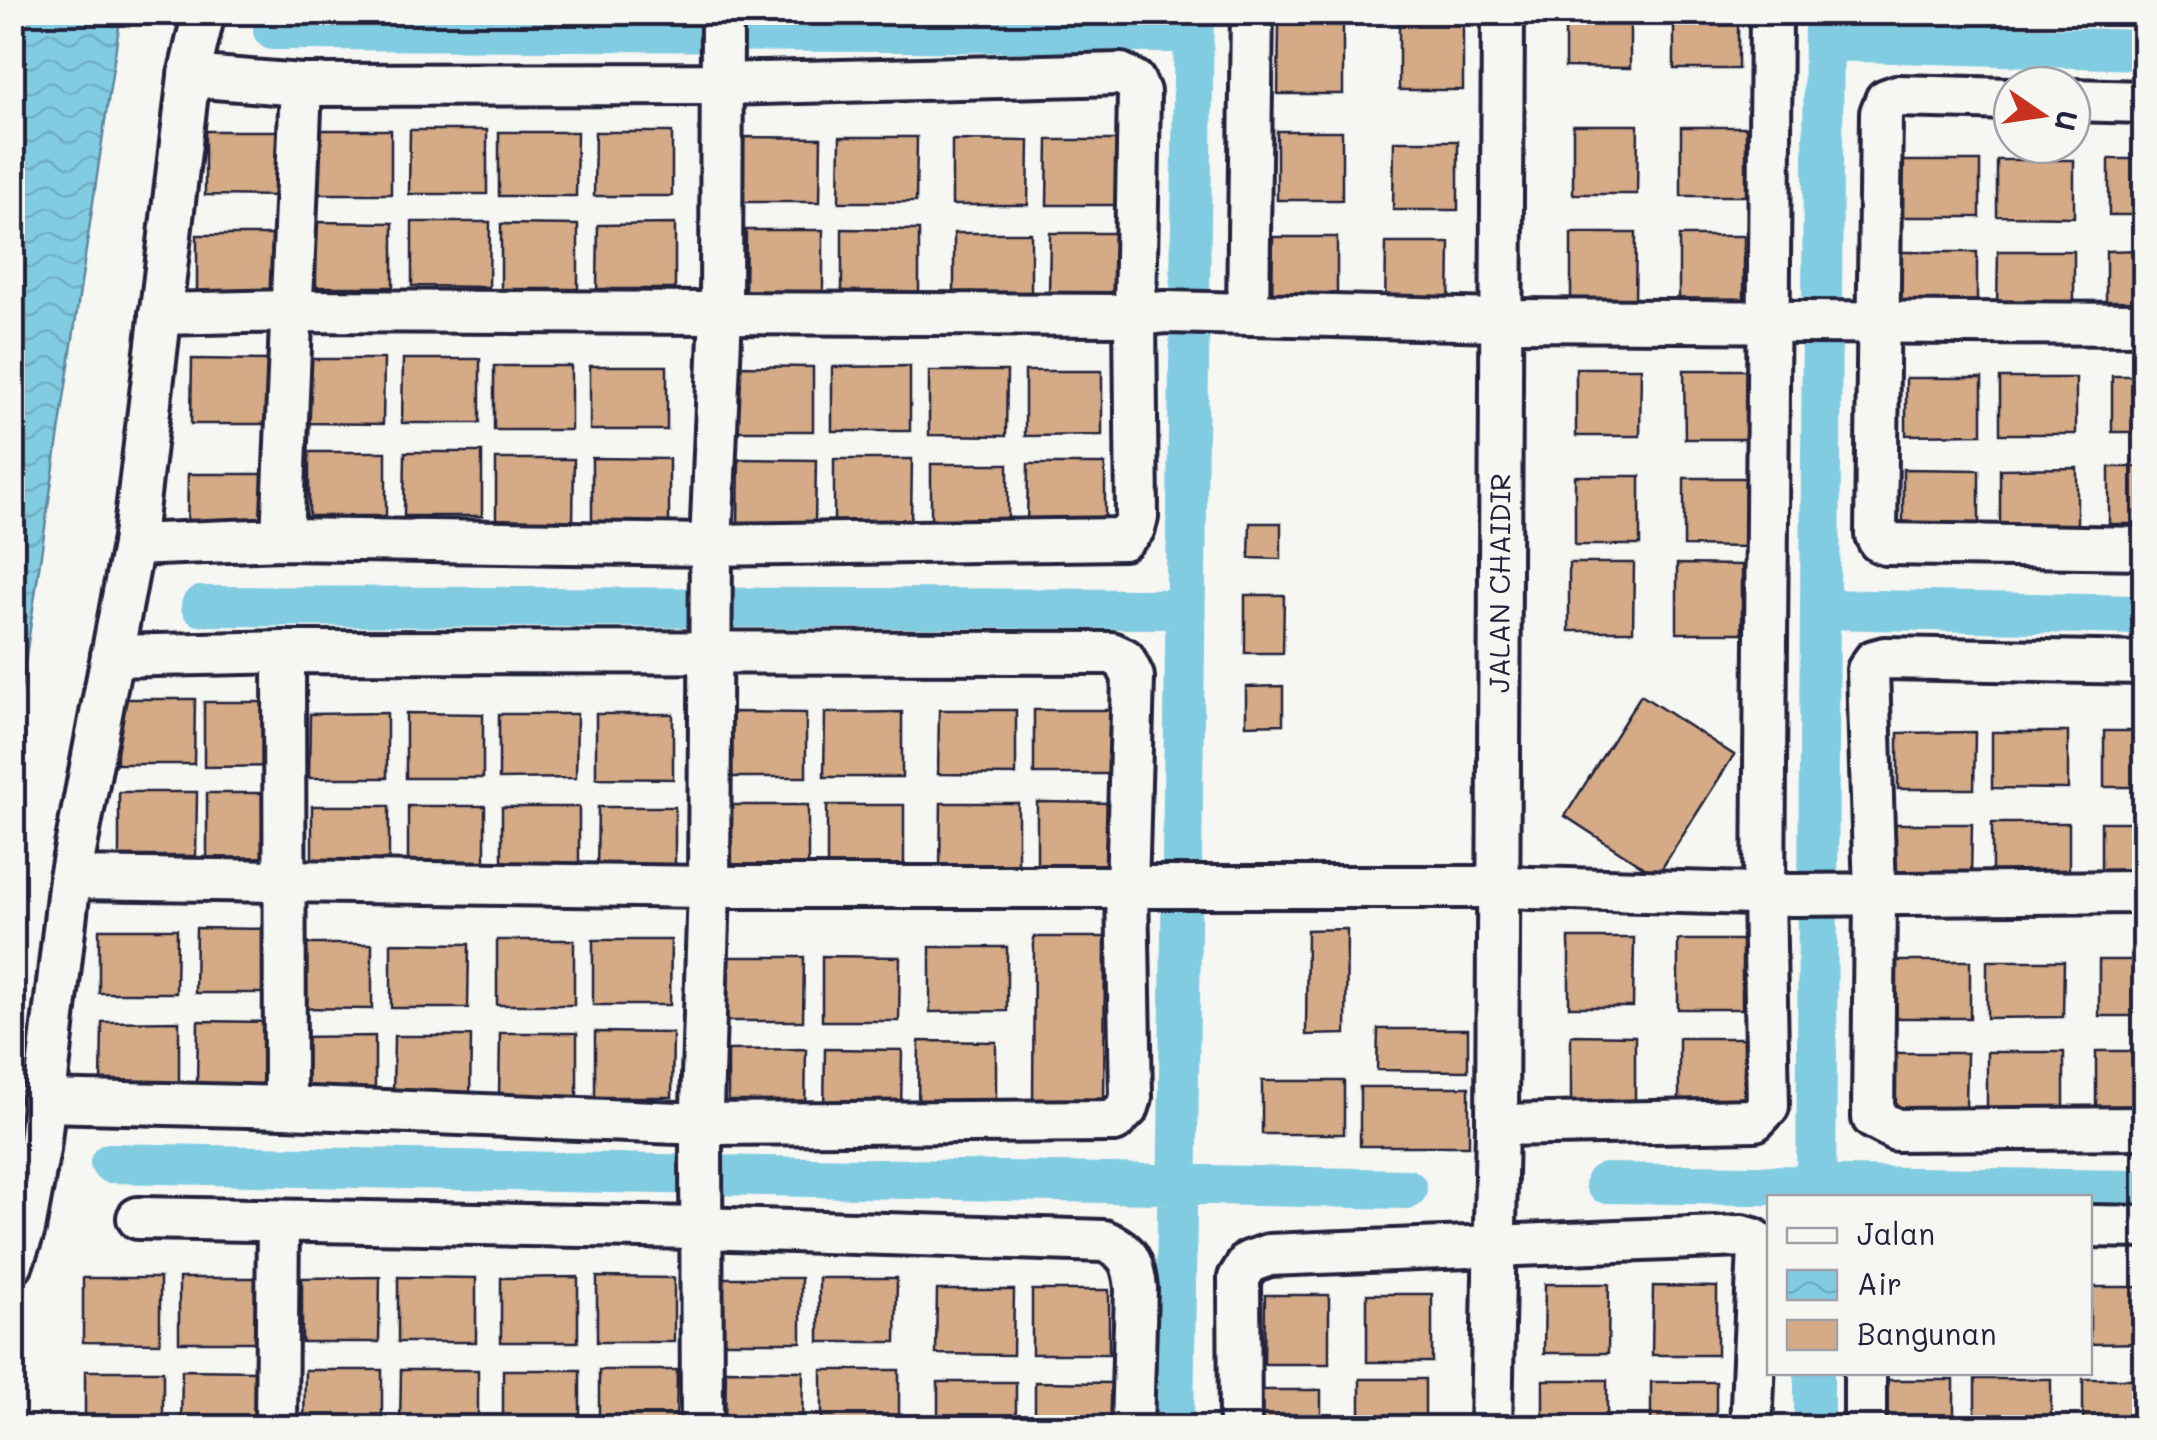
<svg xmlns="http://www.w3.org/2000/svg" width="2157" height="1440" font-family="Mali,sans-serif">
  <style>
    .water { fill: url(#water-waves); stroke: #5c889f; stroke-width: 2.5 }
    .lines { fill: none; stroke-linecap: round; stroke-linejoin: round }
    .canal { stroke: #82cce2; stroke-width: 40 }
    .building { fill: #d5aa86; stroke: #22223b; stroke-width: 2.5 }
    .minor-casing { stroke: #22223b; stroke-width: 48 }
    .minor { stroke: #f6f6f2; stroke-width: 40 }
    .labels { text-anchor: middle; stroke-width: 8; stroke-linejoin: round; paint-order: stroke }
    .street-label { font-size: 28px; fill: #22223b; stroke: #f6f6f2 }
  </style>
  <defs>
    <pattern id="water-waves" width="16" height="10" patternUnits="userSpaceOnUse" patternTransform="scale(2.5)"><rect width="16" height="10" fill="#82cce2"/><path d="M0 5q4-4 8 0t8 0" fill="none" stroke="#70afc3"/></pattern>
  </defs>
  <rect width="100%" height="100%" fill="#f6f6f2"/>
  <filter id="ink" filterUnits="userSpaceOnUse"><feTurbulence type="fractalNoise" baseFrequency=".01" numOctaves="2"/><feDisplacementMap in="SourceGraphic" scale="20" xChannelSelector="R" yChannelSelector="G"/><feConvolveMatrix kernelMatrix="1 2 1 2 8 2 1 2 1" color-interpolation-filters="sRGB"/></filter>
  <g filter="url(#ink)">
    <path class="water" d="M13 12 121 13 13 744 12 13Z"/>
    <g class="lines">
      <path class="canal" d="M273 30 1193 33
        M1824 41 2144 50
        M201 606 1185 609
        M1820 609 2144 615
        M110 1163 1407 1189
        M1605 1183 2144 1190
        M1816 1198 1824 12
        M1174 1428 1194 12
        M1814 1428V1372"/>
    </g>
    <path class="building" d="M1565 12H1630V68L1565 67Z
      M1674 12H1738V69H1674Z
      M1399 21H1463V90H1399Z
      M1279 25H1343V94H1278Z
      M1573 125H1638L1637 194H1573Z
      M1681 127H1746V196H1681Z
      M314 130H391V194H314Z
      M410 130H487V194H409Z
      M205 131H282V196L205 195Z
      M1277 131H1342V200H1277Z
      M499 132H577L576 196H499Z
      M595 132H672V196H594Z
      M744 137 821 138 820 202H743Z
      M840 137H917L916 202H839Z
      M952 140 1029 141 1028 205H952Z
      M1048 140H1125V205H1047Z
      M1394 141H1458V210H1393Z
      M2109 159H2144V215H2109Z
      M1997 160H2074V217L1997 216Z
      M1904 161H1980V217H1903Z
      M316 222 393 223V287H316Z
      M412 222H490L489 287 412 286Z
      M501 224 578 225V289H501Z
      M675 224V289H597L598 225Z
      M842 229 919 230V294H842Z
      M746 230H823V294H745Z
      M954 233H1031V298L954 297Z
      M1050 233H1127V297H1049Z
      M1571 233H1636L1635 302H1571Z
      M197 235H275V300H197Z
      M1679 236H1744V304H1679Z
      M1273 237H1337V306H1272Z
      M1386 243H1450L1449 312H1385Z
      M2144 250V307L2106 306V251Z
      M1998 251H2074V308L1997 307Z
      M1900 252H1977V308H1900Z
      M192 359 269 360V424H191Z
      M307 359H384L383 424 306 423Z
      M403 359H480V423H402Z
      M494 366H571V430H494Z
      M590 366H667V430H590Z
      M736 366 813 367V431H736Z
      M910 366V431H832V367Z
      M1576 368H1641L1640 436H1576Z
      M1684 370H1749V439H1685Z
      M929 371H1007L1006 436 929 435Z
      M1025 371H1102V435L1025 436Z
      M2112 376H2144V432H2112Z
      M1906 378H1982V434L1906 435Z
      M2000 378H2076V434H2000Z
      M309 452H386V516H309Z
      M405 452H482V516H404Z
      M592 458 669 459V523H592Z
      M496 459H574L573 523H496Z
      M739 459 816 460 815 524H738Z
      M834 459H912L911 524 834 523Z
      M931 464H1008V529L931 528Z
      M1028 464H1105V528H1027Z
      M2109 467H2144V524H2109Z
      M2077 468V525H2000V469Z
      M1903 469 1979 470V526L1903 525Z
      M188 474H265V538H187Z
      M1575 476H1640V545H1575Z
      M1684 478H1748V547L1684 546Z
      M1250 523H1281V559L1249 558Z
      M1569 563H1634L1633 631H1569Z
      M1677 564 1742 565V633H1677Z
      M1245 595H1284L1283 653H1245Z
      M1283 686V724L1246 725V687Z
      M1641 695 1734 755 1657 876 1565 816Z
      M117 699H195L194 764H117Z
      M204 702H282L281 766 204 767Z
      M939 710H1016V775L938 774Z
      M1034 710H1112L1111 774H1034Z
      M729 712 806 713V777H728Z
      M902 712V777H824L825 713Z
      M387 713V778H309L310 714Z
      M406 713 483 714V778H406Z
      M499 714H577L576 778 499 779Z
      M596 714H673V779L596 778Z
      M2104 731H2144V787H2104Z
      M1975 732 1974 789H1898V733Z
      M1992 732H2068V789L1992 788Z
      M119 792H197L196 856H119Z
      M207 793H284V857L207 858Z
      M1037 802 1114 803V867H1037Z
      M941 803H1018V867H940Z
      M731 805H808V870L731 869Z
      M827 805H904V870L827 869Z
      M312 806H389V871H312Z
      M408 806H485V871L408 870Z
      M502 807H579V871H502Z
      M598 807H675V871H597Z
      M2101 822H2144V879H2101Z
      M1992 823H2069V879H1992Z
      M1895 824H1972L1971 880H1895Z
      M196 928 273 929 272 993H195Z
      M99 929H177L176 993H99Z
      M1347 929 1346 1034 1306 1035 1307 930Z
      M1034 937H1105L1104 1106H1033Z
      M1569 938H1634L1633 1007H1569Z
      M497 940H574V1005H497Z
      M593 940H671L670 1005H593Z
      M1678 940H1742V1009H1678Z
      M391 943 469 944 468 1008H391Z
      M295 944H372V1009L295 1008Z
      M930 947H1007V1011L930 1012Z
      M822 956 900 957 899 1021H822Z
      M726 957H804L803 1021H726Z
      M2099 960H2144V1016H2099Z
      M1893 961H1970V1018H1893Z
      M1987 961H2064L2063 1017 1987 1018Z
      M179 1021V1086H101L102 1022Z
      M198 1021 275 1022V1086H197Z
      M1378 1029H1468V1071L1377 1070Z
      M595 1032 673 1033 672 1097H595Z
      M500 1033H577V1097H499Z
      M1571 1035 1635 1036V1104H1571Z
      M375 1036V1101H297L298 1037Z
      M394 1036H471L470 1101H393Z
      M1679 1038H1744V1106H1679Z
      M919 1041 996 1042V1106H918Z
      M806 1049 805 1114H728V1050Z
      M825 1049 902 1050 901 1114H824Z
      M2096 1051H2144V1107H2096Z
      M1987 1052H2064V1108H1987Z
      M1890 1053H1967L1966 1110 1890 1109Z
      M1262 1081H1344V1134H1262Z
      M1360 1087H1469V1146H1360Z
      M380 1277 379 1342H302V1278Z
      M398 1277 476 1278V1342H398Z
      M578 1277V1342H501V1278Z
      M597 1277 674 1278V1342H597Z
      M83 1278H160V1343L83 1342Z
      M179 1278H257L256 1342H179Z
      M724 1278H801V1342H723Z
      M819 1278H897L896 1342H819Z
      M1545 1284H1609L1608 1353H1544Z
      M1653 1286 1717 1287V1355H1652Z
      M2090 1287H2144V1343L2090 1344Z
      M937 1290H1014L1013 1355 936 1354Z
      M1032 1290H1109V1354H1032Z
      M1367 1294H1432V1362H1367Z
      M1265 1295H1329V1364H1264Z
      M182 1370 259 1371 258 1428H181Z
      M305 1370H382V1428H304Z
      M401 1370H478V1428H400Z
      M503 1370H580V1428H503Z
      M599 1370H677L676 1428H599Z
      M726 1370 803 1371 802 1428H725Z
      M822 1370H899V1428H822Z
      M85 1371H163V1428H85Z
      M1360 1379H1425V1428H1360Z
      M1975 1379H2051V1428H1975Z
      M2083 1379H2144V1428H2083Z
      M1543 1380H1607V1428H1543Z
      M1878 1380H1954V1428H1877Z
      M938 1382H1016V1428H938Z
      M1035 1382 1112 1383V1428H1035Z
      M1651 1382H1716V1428H1651Z
      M1256 1390H1321V1428H1256Z"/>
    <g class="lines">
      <defs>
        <g id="minor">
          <path d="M2012 99 1897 96 1886 100 1881 113 1876 535 1879 541 1886 544 2144 548"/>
          <path d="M2072 100 2144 102"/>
          <path d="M1248 312 1252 12"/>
          <path d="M160 314 293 311 1135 315 1165 312 1501 320 2144 324"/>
          <path d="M282 539 301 85"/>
          <path d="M133 545 282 539 711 545 1123 539 1134 528 1137 517 1135 315 1139 92 1134 81 1121 74 720 84 301 85 189 76"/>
          <path d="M284 652 285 1107"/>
          <path d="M2144 663 1885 658 1874 661 1868 670 1875 893 1873 1118 1896 1130 2144 1128"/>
          <path d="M70 878 709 887H1498L1793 895 2144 892"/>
          <path d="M43 1101 285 1107 703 1124 1114 1121 1128 1107 1131 1097 1127 889 1133 677 1124 659 1111 653 284 652 112 656"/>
          <path d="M1497 1125 1755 1120 1768 1106 1764 894 1771 12"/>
          <path d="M138 1218 700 1228 1104 1241C1129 1251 1133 1262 1136 1288L1132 1428"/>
          <path d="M2090 1226 2144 1227"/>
          <path d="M12 1263 24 1229 39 1149 70 878 133 545 189 76 204 12"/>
          <path d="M1865 1372V1428"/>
          <path d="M276 1428 278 1221"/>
          <path d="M702 1428 701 1140 709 887 711 545 721 313 722 12"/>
          <path d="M1240 1428 1239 1278 1249 1262 1269 1255 1742 1236 1753 1239 1759 1247 1751 1428"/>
          <path id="s1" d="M1491 1428 1497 1125 1503 12"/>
        </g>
      </defs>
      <use href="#minor" class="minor-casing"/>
      <use href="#minor" class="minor"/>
    </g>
  </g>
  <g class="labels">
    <g class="street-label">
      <text dy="10" stroke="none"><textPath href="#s1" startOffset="845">JALAN CHAIDIR</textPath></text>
    </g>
  </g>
  <rect width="2157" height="1440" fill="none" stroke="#f6f6f2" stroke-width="50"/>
  <rect x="25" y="25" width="2107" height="1390" fill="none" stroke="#22223b" stroke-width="4" filter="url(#ink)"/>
  <rect x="1767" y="1195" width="325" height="180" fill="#f6f6f2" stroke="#a1a1a9" stroke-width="2.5"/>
  <rect x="1787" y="1228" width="50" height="15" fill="#f6f6f2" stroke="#a1a1a9" stroke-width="2.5"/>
  <text x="1857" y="1245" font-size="30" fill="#22223b">Jalan</text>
  <rect x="1787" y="1270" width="50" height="30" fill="url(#water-waves)" stroke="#a1a1a9" stroke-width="2.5"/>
  <text x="1857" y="1295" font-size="30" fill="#22223b">Air</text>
  <rect x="1787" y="1320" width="50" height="30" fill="#d5aa86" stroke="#a1a1a9" stroke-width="2.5"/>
  <text x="1857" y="1345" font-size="30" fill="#22223b">Bangunan</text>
  <g transform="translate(2042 115) rotate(103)"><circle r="48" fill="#f6f6f2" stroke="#a1a1a9" stroke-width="2.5"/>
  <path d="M0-8L18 38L0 25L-18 38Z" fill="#c8321e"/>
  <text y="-15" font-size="28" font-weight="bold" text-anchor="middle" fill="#22223b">U</text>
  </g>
</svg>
